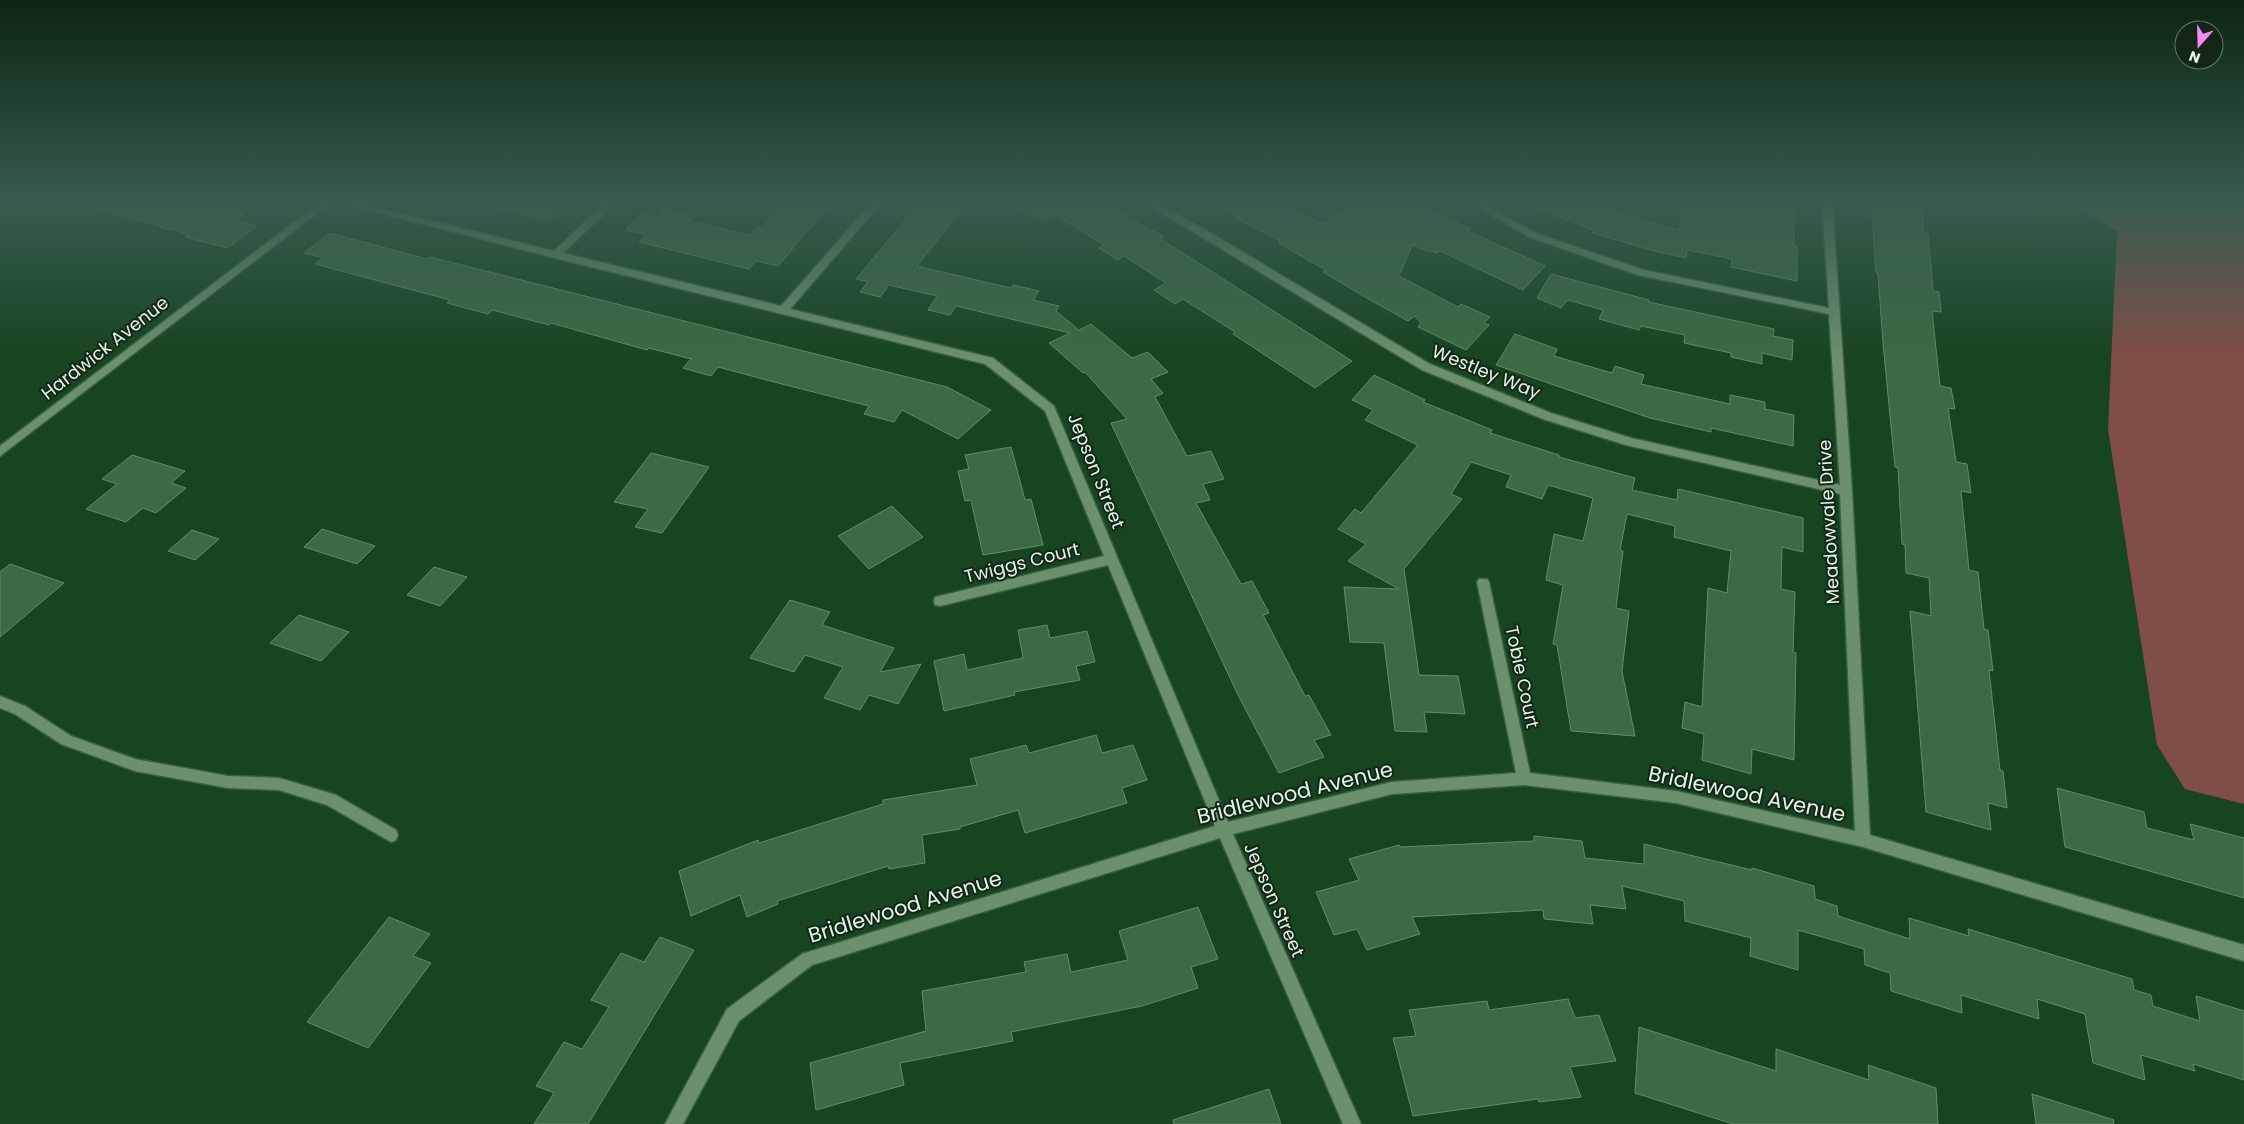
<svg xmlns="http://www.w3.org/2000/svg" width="2244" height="1124" font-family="Poppins,sans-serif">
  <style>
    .green { fill: #804e47 }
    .building { fill: #3d6944; stroke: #618e67 }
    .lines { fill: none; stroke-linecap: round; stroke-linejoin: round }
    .minor-casing { stroke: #376140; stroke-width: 3 }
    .minor { fill: #6b906f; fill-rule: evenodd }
    .labels { text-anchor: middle; stroke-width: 4; stroke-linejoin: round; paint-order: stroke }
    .street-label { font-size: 18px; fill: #e0f8e3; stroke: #132516 }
    .near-street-label { font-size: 21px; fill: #e0f8e3; stroke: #132516 }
  </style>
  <rect width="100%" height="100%" fill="#174421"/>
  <path class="green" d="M2061 201H2244V804L2185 789 2157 745 2108 429 2117 231 2074 206Z"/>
  <path class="building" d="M94 201H198L245 213 234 221 257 226 227 248 185 237 189 234 160 227 162 226 93 208Z
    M498 201H570L548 221 497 208Z
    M787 201H835L791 249H793L778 266 756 261 749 269 639 242 646 235 625 230 642 213 657 217 665 209 694 216 689 221 749 235 757 227 761 228Z
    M921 201H968L917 266 1011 288 1013 285 1039 291 1033 300 1059 306 1056 311 1079 330 1091 324 1132 358 1148 352 1168 372 1151 379 1163 393 1155 397 1187 456 1211 451 1224 479 1203 484 1210 500 1196 503 1241 584 1252 581 1269 613 1263 615 1305 696 1309 695 1331 735 1314 740 1324 757 1279 773 1238 695 1111 423 1127 419 1085 372 1083 373 1049 343 1070 333 956 306 950 315 928 310 937 296 889 285 880 297 860 292 868 282 856 279Z
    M1000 201H1100L1164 237 1161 239 1352 361 1315 388 1233 334 1235 332 1183 299 1175 304 1154 290 1166 283 1124 256 1118 260 1099 248 1104 245 1054 214 1046 220 1000 204Z
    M1211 201H1273L1322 224 1359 201H1415L1471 229 1468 231 1545 266 1523 290 1440 251 1436 253 1432 251 1429 252 1412 245 1401 272 1397 275 1399 276 1458 307 1461 304 1490 317 1484 323 1489 325 1466 350 1418 327 1421 323 1415 316 1408 321 1372 301 1323 272 1326 270 1278 243 1281 241 1235 218 1238 216Z
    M1523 201H1601L1596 206 1679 230 1684 201H1794V246H1797V281L1731 267 1732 259 1687 250 1686 258 1654 251 1592 233 1593 230 1523 203Z
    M1871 201H1921L1924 233H1928L1933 291 1939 292 1941 312 1932 311 1940 386 1951 388 1955 409 1948 408 1956 462 1967 464 1971 493 1961 491 1969 570 1978 572 1984 629 1988 630 1993 671 1989 670 2000 770 2003 771 2007 808 1988 803 1991 830 1926 812 1910 611 1931 616 1929 578 1906 573 1905 545 1902 544 1898 468 1895 467 1883 343 1878 274 1876 273Z
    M330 233 427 259 430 257 947 387 991 410 958 439 902 410 894 422 864 414 869 406 778 383 718 367 711 376 683 368 691 359 649 348 647 350 551 323 549 325 492 310 488 314 447 303 450 300 315 264 323 258 304 253Z
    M1551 274 1649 300V302L1774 329 1773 336 1793 340 1792 360 1762 353V364L1731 357V353L1684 343 1685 335 1641 326 1639 330 1599 319 1603 310 1568 300 1561 308 1537 298Z
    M1515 334 1557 349 1554 356 1612 373 1615 366 1644 375 1641 384 1730 404V395L1765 402V409L1794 415 1793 446 1711 428V432L1650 418 1496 365Z
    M1374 375 1425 400 1423 402 1492 430 1490 433 1559 455V457L1635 478 1632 490 1677 500 1678 489 1803 518V552L1782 547 1781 589 1795 592 1793 652 1796 653 1794 760 1752 749 1751 774 1702 760 1704 734 1682 728 1685 702 1702 707 1708 588 1727 593 1731 551 1674 537 1675 526 1627 514 1620 550 1623 551 1616 608 1629 611 1622 671 1635 736 1571 731 1557 645 1553 644 1563 585 1546 580 1554 534 1583 541 1593 498 1548 485 1542 499 1506 487 1511 475 1471 462 1451 494 1462 499 1404 569 1419 675 1458 676 1465 714 1424 712 1427 732 1395 731 1384 643 1350 642 1344 587 1399 589 1348 561 1366 544 1338 529 1355 509 1361 513 1418 445 1365 420 1373 410 1352 400Z
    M1011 447 1025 500 1031 499 1043 545 983 555 971 500 965 501 958 471 969 469 965 455Z
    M651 453 709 467 662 533 635 527 648 509 614 502Z
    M132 455 185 471 171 483 186 488 156 513 143 508 126 522 86 509 117 484 102 479Z
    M892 506 923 537 869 569 838 536Z
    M322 529 375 546 357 564 304 547Z
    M192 530 219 539 195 560 168 551Z
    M10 564 64 583 0 637V572Z
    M434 567 467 577 440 606 407 595Z
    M790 600 830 612 822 625 894 648 880 672 921 664 898 704 869 695 860 710 824 698 843 667 805 655 794 672 750 658Z
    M299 615 349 632 321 661 270 643Z
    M1047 625 1050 638 1087 631 1095 662 1076 666 1080 680 1014 692 1015 695 944 711 934 661 964 654 967 670 1023 658 1018 630Z
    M1096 735 1102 753 1133 745 1147 780 1122 788 1127 803 1025 833 1018 810 960 827V829L922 835 925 863 889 869 888 866 777 901 778 904 747 917 740 895 691 916 679 871 758 840 759 843 883 804V800L977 785 970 759 1026 745 1029 753Z
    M2057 788 2144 812 2147 828 2194 840 2190 824 2244 838V898L2065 847Z
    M1534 836 1582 841 1585 858 1644 864V844L1752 870V868L1814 886 1815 899 1837 906 1838 916 1910 939 1909 918 1969 936 1968 929 2132 979 2134 990 2151 995 2153 1006 2200 1021 2196 996 2244 1011V1080L2193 1064 2195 1071 2141 1055 2145 1080 2093 1063 2085 1014 2037 999 2039 1019 1961 995 1962 1013 1891 991 1890 973 1865 965 1864 949 1798 930V970L1750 956 1751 938 1685 921 1684 901 1622 886 1626 909 1590 905 1593 924 1544 919 1543 910 1412 917 1420 934 1367 950 1357 929 1334 935 1316 892 1359 880 1349 859 1399 845 1400 847 1534 841Z
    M1198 907 1218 959 1191 967 1198 988 1142 1006 1011 1032 1013 1041 900 1063 904 1085 816 1110 810 1063 926 1031 922 991 1026 972 1024 962 1067 954 1071 972 1128 960 1119 931Z
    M389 917 430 934 413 956 431 963 368 1048 307 1022Z
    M660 937 694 950 588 1124H534L554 1093 536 1086 564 1042 582 1049 609 1007 591 1000 621 953 644 962Z
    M1568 999 1575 1018 1599 1015 1616 1061 1570 1067 1581 1097 1539 1102 1538 1099 1413 1116 1393 1038 1416 1036 1409 1010 1487 1001 1489 1010Z
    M1639 1027 1776 1071V1049L1869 1080 1868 1065 1936 1088 1938 1124H1733L1635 1093Z
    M1269 1089 1281 1124H1174L1173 1120Z
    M2032 1094 2114 1120 2113 1124H2036Z"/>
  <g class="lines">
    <defs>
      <path id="minor" d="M322 201H333L0 456V446Z
        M334 201H351L554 251 607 201H618L563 253 781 306 873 201H883L790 309 993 358 1054 406 1228 822 1392 782 1516 773 1477 582 1479 579H1487L1489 582 1530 773 1676 791 1855 831 1840 494 1626 445 1543 419 1422 370 1142 201H1154L1204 229 1430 364 1551 413 1631 438 1840 485 1829 314 1638 275 1529 237 1467 201H1479L1535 233 1644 270 1829 308 1822 201H1832L1852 491 1870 835 2244 945V961L1863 847 1676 803 1524 785 1392 794 1233 834 1361 1124H1343L1220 838 812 965 739 1021 683 1124H665L727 1009 802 954 1215 826 1108 565 940 606 935 605 934 601 935 597 940 596 1104 556 1045 411 985 364 555 258Z
        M0 696 25 706 71 736 135 759 228 776 279 778 336 795 396 830 398 835 396 840 391 842 327 805 279 790 228 788 135 771 61 744 15 714 0 708Z"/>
    </defs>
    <use href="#minor" class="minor-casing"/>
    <use href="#minor" class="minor"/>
  </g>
  <linearGradient id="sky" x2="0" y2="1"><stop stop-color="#0d2512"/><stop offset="0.56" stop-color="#365c4e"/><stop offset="1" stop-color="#365c4e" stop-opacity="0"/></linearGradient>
  <rect width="2244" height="359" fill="url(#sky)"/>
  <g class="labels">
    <g class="street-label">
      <text transform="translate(105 348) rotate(-38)" y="6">Hardwick Avenue</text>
      <text transform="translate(1486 372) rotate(22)" y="6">Westley Way</text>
      <text transform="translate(1096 471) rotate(68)" y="6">Jepson Street</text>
      <text transform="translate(1829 522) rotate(-93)" y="6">Meadowvale Drive</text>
      <text transform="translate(1022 563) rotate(-14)" y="6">Twiggs Court</text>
      <text transform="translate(1522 677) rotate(78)" y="6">Tobie Court</text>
      <text transform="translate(1274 900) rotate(66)" y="6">Jepson Street</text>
    </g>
    <g class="near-street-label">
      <text transform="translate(1295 793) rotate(-14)" y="7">Bridlewood Avenue</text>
      <text transform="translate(1747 794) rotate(12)" y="7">Bridlewood Avenue</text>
      <text transform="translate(905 907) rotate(-17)" y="7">Bridlewood Avenue</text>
    </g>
  </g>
  <g transform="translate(2199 45) rotate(200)"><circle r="24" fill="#132516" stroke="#657968"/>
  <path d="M0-4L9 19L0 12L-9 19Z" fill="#f489f1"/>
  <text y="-8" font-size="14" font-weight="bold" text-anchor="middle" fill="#e0f8e3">N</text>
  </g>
</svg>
